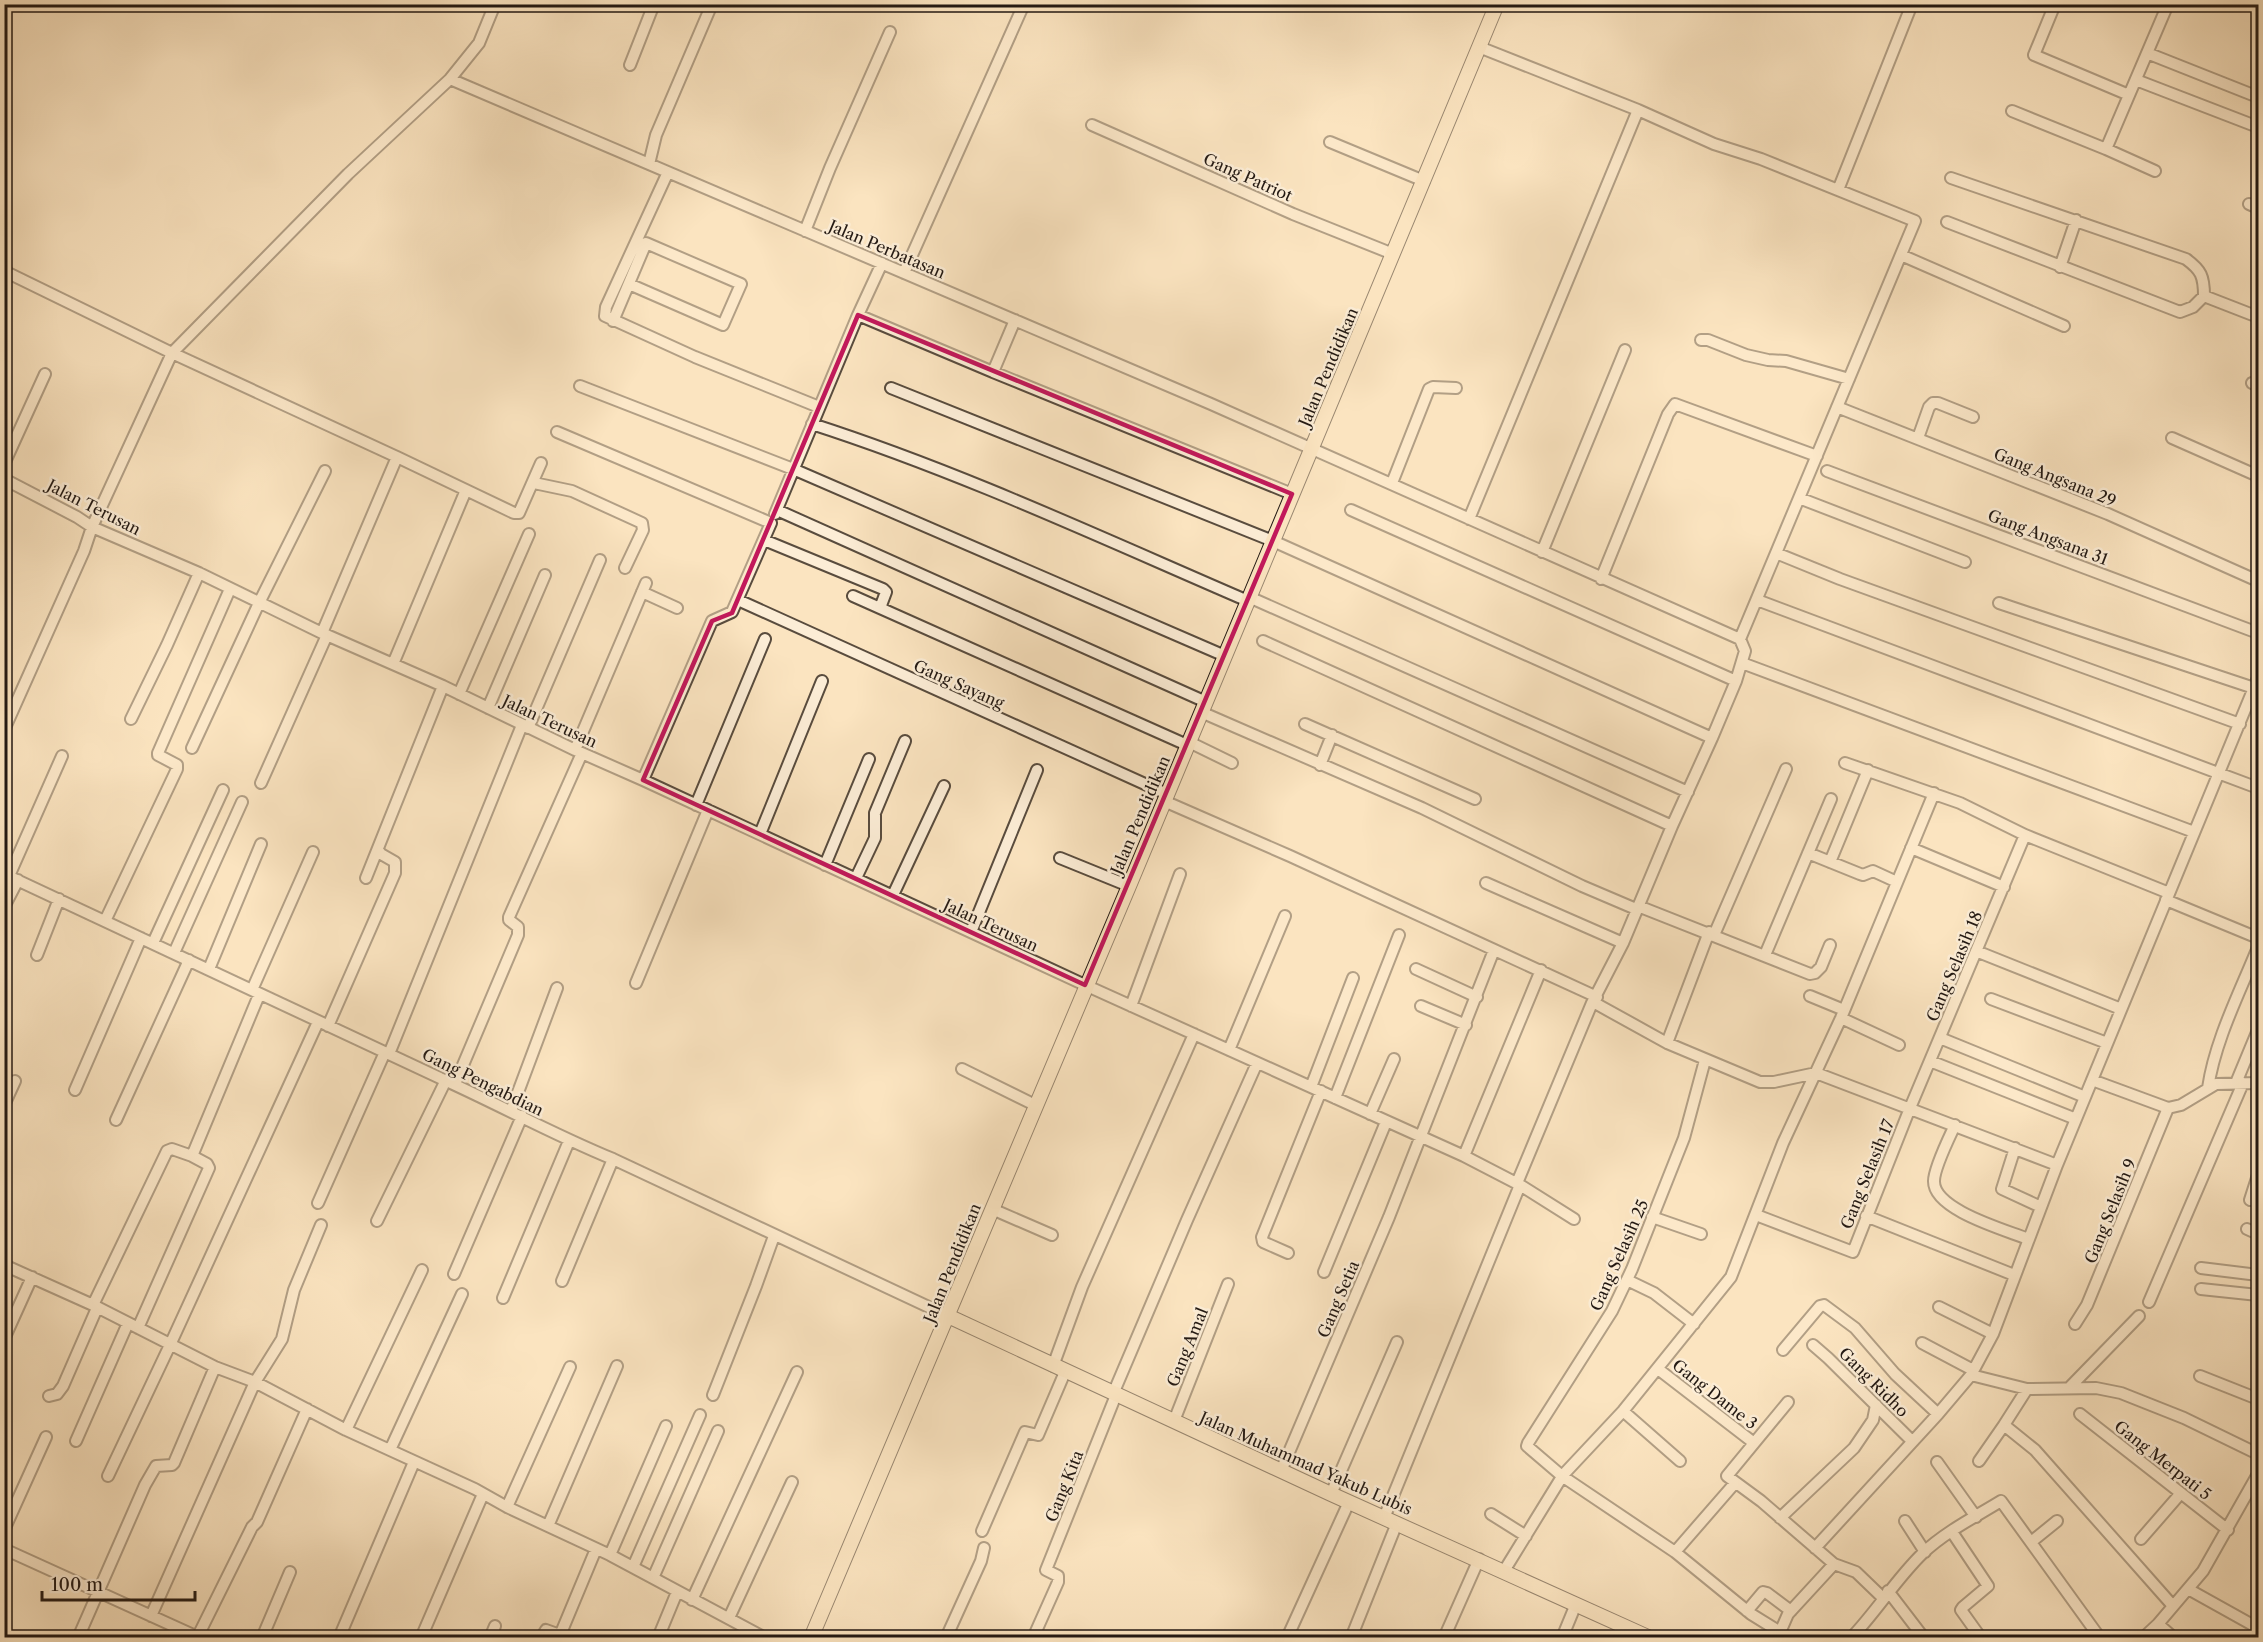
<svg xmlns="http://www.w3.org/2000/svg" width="2263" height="1642" font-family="'Libre Caslon Text',serif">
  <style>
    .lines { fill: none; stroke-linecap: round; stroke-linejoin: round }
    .minor-casing { stroke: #594c3e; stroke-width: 14 }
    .major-casing { stroke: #231913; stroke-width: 16 }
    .minor { stroke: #fcedd6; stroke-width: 10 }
    .major { stroke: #fbe4c0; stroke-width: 14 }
    .marked { fill: none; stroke: #c2185b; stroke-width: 4.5; stroke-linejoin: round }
    .labels { text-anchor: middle; stroke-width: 5; stroke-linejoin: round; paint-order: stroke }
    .street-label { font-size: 16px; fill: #231913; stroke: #fcedd6 }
  </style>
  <rect width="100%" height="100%" fill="#fbe4c0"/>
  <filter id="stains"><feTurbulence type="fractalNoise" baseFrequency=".00333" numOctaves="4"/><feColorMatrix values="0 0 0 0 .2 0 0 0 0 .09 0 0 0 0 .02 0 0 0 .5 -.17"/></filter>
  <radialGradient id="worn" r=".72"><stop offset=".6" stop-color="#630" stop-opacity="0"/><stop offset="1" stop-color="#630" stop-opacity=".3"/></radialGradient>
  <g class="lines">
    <defs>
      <path id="minor" d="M2055 4 2034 55 2129 95
        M1479 47 1638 110 1714 144 1761 159 1915 221 1740 639
        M2147 53 2258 97
        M630 65 654 4
        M450 79 1211 404 1740 639 1745 651 1736 681 1712 738 1672 826 1623 943 1592 1003 1517 1183
        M2136 80 2258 127
        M2012 111 2106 149 2168 4
        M1092 125 1293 214 1393 254
        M1330 142 1424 181
        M2106 149 2155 171
        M649 164 656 135 712 4
        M668 172 606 307 605 316 695 357 819 407
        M1951 178 2186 259C2201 270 2204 276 2204 296
        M1838 190 1912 4
        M2249 204 2258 208
        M1947 222 2180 312 2193 307 2204 296 2258 317
        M805 231 830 168 890 32
        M1901 255 2064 326
        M2060 267 2076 220
        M4 271 172 353 397 457
        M904 273 1024 4
        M858 315 993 372 1015 320
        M613 321 646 243 741 284 723 325 629 284
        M1701 340H1708L1746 355 1768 360 1786 361 1849 379
        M993 372 1292 494
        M2252 383 2258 386
        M580 386 793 469 1225 656
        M891 388 1273 541 1712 738
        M1837 407 2108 514 2258 581
        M812 424C961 472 1104 539 1248 601
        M557 432 771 523 732 612 712 621 643 780
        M1918 438 1929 407 1933 403H1938L1973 417
        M2172 438 2258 476
        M4 464 45 374
        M1827 471 2258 633
        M4 479 77 517 92 527 199 573 322 633 443 686 575 750 643 780 1085 985 1464 1156 1520 1185 1574 1219
        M534 483 572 491 642 523 643 530 625 568
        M1392 483 1429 389 1433 387 1456 388
        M1799 498 1965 562
        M777 510 1206 702
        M1351 510 1736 681
        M775 514 858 315 882 263
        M1469 519 1638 110
        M764 540 883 589 886 592 880 608
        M1542 552 1625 350
        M1776 553 1840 579 2240 724
        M1601 579 1668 414 1675 404 1817 456
        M642 592 677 608
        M853 596 1187 745
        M1249 597 1688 792
        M738 600 1167 794
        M1757 600 2258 788
        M1999 603 2254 688
        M322 633 397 457 466 490
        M1263 641 1672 826
        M1742 663 2194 832
        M393 664 466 490 514 513H519L541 463
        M2258 678 2057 1165 1993 1334 1971 1375 2027 1389 2096 1388 2121 1393 2184 1418 2258 1454
        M459 694 529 534
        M488 708 545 575
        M1201 712 1422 808 1582 886 1636 909
        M131 719 167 645 199 573
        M1305 724 1475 799
        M528 728 600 560
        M4 730 84 551 92 527 172 353 348 174 450 79 479 43 495 4
        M1189 742 1232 763
        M192 748 259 603 325 471
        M575 750 646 583
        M1845 763 1960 803 2025 835 2169 893
        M1320 765 1332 735
        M261 783 327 635
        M1164 801 1290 856 1597 997
        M696 805 765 639
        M760 834 822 681
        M1911 848 2004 887
        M1808 853 1860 874 1863 875 1873 871 1897 882
        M1060 858 1129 886
        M1830 862 1868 770
        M825 865 869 759
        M4 874C150 942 295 1010 440 1078 498 1104 554 1135 613 1159L948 1316
        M9 876 62 756
        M366 878 443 686
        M856 878 875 838V813L905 741
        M1486 883 1623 943
        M893 895 944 786
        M2166 900 2258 938
        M1638 906 1810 974 1815 973 1821 967 1830 945
        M4 907 18 880
        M105 921 177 769V765L158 755V753L230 589
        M971 932 1037 770
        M1714 935 1786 769
        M153 943 223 790
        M1976 951 2121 1009
        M174 953 242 802
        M37 955 59 899
        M1765 955 1831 799
        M209 969 261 844
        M1416 969 1477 997
        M636 983 708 810
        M252 990 313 852
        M1810 996 1844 1010
        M1991 999 2107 1043
        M1593 1002 1667 1043 1760 1082H1774L1816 1073 2057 1165
        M1131 1006 1180 874
        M1421 1006 1466 1025
        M1841 1018 1899 1045
        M328 1026 395 873V862L381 854 378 850
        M1940 1038 2085 1097
        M1667 1043 1709 932
        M1229 1050 1285 916
        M389 1054 522 725
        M1705 1060 1684 1138 1632 1269 1612 1311 1528 1443 1527 1446 1562 1476 1675 1552 1751 1614 1780 1632
        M1930 1061 2076 1119
        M962 1069 1035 1105
        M2092 1080 2168 1108 2181 1105 2216 1084 2258 1083
        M2236 1083 2258 1030
        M455 1084 518 935V927L509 920V917L582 753
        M1311 1087 1353 978
        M2208 1088C2215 1040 2240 992 2258 947
        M75 1090 141 938
        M1335 1098 1399 935
        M4 1105 15 1081
        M511 1111 557 988
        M1370 1114 1394 1059
        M116 1120 189 960
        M1955 1125C1949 1138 1934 1168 1934 1181 1933 1210 2006 1230 2028 1239
        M2015 1148 2002 1189 2041 1207
        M1464 1156 1541 970
        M2250 1200 2258 1175
        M318 1203 385 1052
        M992 1209 1052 1235
        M1756 1215 1853 1252 1910 1108 2025 835
        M1866 1216 2014 1275
        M1652 1217 1701 1234
        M377 1221 446 1080
        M2247 1229 2258 1234
        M1288 1253 1263 1242 1262 1237 1321 1091
        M4 1265 93 1305 215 1367 255 1382 346 1430 475 1489 507 1507 610 1555 765 1638
        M2201 1268 2258 1275
        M1324 1272 1386 1122
        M454 1274 522 1116
        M1627 1280 1654 1293 1694 1324
        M562 1281 613 1159
        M2201 1289 2258 1295
        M503 1298 569 1141
        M2149 1302 2243 1083
        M93 1305 167 1151 172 1149 192 1156 259 995
        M1939 1307 1993 1334
        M2075 1324 2087 1305 2168 1108
        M138 1328 209 1168 207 1164 192 1156
        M4 1339 32 1277
        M1922 1343 1973 1370
        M1813 1345 1828 1358 1912 1441
        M1783 1350 1820 1306 1824 1305 1855 1328 1895 1374 1938 1414
        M1053 1366 1082 1287 1194 1034
        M1658 1369 1754 1443
        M2200 1376 2258 1399
        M2069 1388 2139 1316
        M2027 1389 2004 1425 2035 1450 2173 1606
        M1113 1394 1187 1220 1257 1063
        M713 1395 756 1286 774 1236
        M49 1396 57 1394 63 1386 97 1308
        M1788 1402 1727 1476 1761 1501 1834 1564 1856 1572 1883 1598
        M1623 1411 1680 1461
        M2080 1414 2228 1530
        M1174 1421 1228 1284
        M346 1430 422 1270
        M76 1441 128 1323
        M390 1450 462 1294
        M1979 1461 2004 1425
        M1937 1462 1976 1517
        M1281 1471 1389 1217 1494 950
        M108 1476 170 1345 318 1022
        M1331 1494 1397 1342
        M507 1507 570 1367
        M1491 1514 1526 1536
        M1384 1518 1520 1185
        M1780 1518 1854 1448 1873 1420 1876 1405
        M1905 1521 1925 1552
        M548 1526 617 1366
        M4 1530 46 1437
        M982 1531 1025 1432 1038 1435 1065 1372
        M1952 1532 1988 1586 1963 1607 1961 1610 1981 1638
        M2141 1539 2181 1493
        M2031 1542 2057 1521
        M1815 1548 1938 1414 1971 1375
        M4 1549 200 1638
        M1675 1552 1735 1483
        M610 1555 666 1426
        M633 1567 700 1415
        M1504 1571 1563 1475 1623 1411 1731 1277 1783 1143 1841 1018 1934 793
        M653 1578 718 1431
        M2188 1589 2258 1628
        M1888 1591 1924 1638
        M692 1600 797 1372
        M1747 1611 1763 1592 1767 1593 1791 1611
        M151 1616 255 1382 282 1339 294 1290 321 1225
        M729 1618 792 1482
        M2158 1624 2174 1638
        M198 1636 252 1527 257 1522 307 1409
        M1778 1637 1788 1614 1834 1564
        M78 1638 145 1485 156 1466 172 1465 174 1463 215 1367
        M262 1638 290 1572
        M339 1638 414 1462
        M421 1638 483 1494
        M490 1638 495 1626
        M541 1638 546 1630 557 1634 561 1633 596 1549
        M658 1638 677 1592
        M946 1638 981 1561 984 1548
        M1033 1638 1058 1582V1576L1046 1570 1116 1395
        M1287 1638 1349 1502
        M1351 1638 1397 1523
        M1444 1638 1479 1559
        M1562 1638 1576 1604
        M1851 1638C1877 1611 1896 1579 1923 1553 1945 1532 1975 1517 2001 1501L2100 1638
        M2143 1638 2158 1624 2203 1571 2258 1474"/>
      <path id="major" d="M948 1316 1331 1494 1650 1638
        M811 1638 1129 886 1497 4"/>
    </defs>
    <use href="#minor" class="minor-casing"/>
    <use href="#major" class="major-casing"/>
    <use href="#minor" class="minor"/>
    <use href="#major" class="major"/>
  </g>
  <path d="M0 0H2263V1642H0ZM858 315 1292 494 1085 985 643 780 712 621 732 613Z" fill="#fbe4c0" fill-opacity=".55" fill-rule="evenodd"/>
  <path class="marked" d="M858 315 1292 494 1085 985 643 780 712 621 732 613Z"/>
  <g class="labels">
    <g class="street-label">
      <text transform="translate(1248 177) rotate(24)" y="6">Gang Patriot</text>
      <text transform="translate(887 249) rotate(23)" y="6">Jalan Perbatasan</text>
      <text transform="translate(1328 367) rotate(-67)" y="6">Jalan Pendidikan</text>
      <text transform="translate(2055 477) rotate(22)" y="6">Gang Angsana 29</text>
      <text transform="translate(94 507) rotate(27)" y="6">Jalan Terusan</text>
      <text transform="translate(2048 537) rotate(21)" y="6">Gang Angsana 31</text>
      <text transform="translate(959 684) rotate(24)" y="6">Gang Sayang</text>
      <text transform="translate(550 721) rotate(25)" y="6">Jalan Terusan</text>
      <text transform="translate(1140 815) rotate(-67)" y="6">Jalan Pendidikan</text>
      <text transform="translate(991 925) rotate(25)" y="6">Jalan Terusan</text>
      <text transform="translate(1954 966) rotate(-67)" y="6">Gang Selasih 18</text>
      <text transform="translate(483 1082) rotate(26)" y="6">Gang Pengabdian</text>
      <text transform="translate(1867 1174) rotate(-68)" y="6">Gang Selasih 17</text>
      <text transform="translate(2110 1211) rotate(-68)" y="6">Gang Selasih 9</text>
      <text transform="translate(1619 1255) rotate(-66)" y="6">Gang Selasih 25</text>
      <text transform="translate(952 1263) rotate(-68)" y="6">Jalan Pendidikan</text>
      <text transform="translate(1338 1299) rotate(-67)" y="6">Gang Setia</text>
      <text transform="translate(1187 1347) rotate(-68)" y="6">Gang Amal</text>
      <text transform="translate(1874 1382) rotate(45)" y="6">Gang Ridho</text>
      <text transform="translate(1715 1394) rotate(38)" y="6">Gang Dame 3</text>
      <text transform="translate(2163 1460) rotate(38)" y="6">Gang Merpati 5</text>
      <text transform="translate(1306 1463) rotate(24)" y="6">Jalan Muhammad Yakub Lubis</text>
      <text transform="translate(1064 1486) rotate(-68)" y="6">Gang Kita</text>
    </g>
  </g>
  <rect width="2263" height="1642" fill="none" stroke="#fbe4c0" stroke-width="24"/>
  <rect x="6" y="6" width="2251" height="1630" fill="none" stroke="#231913" stroke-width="3"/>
  <rect x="12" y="12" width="2239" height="1618" fill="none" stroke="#231913" stroke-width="1.5"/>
  <path d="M42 1591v9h153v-9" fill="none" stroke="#231913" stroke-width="3"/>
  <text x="51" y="1591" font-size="18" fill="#231913" stroke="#fcedd6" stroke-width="4.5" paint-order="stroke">100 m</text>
  <rect width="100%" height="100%" filter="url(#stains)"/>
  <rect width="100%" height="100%" fill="url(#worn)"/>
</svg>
